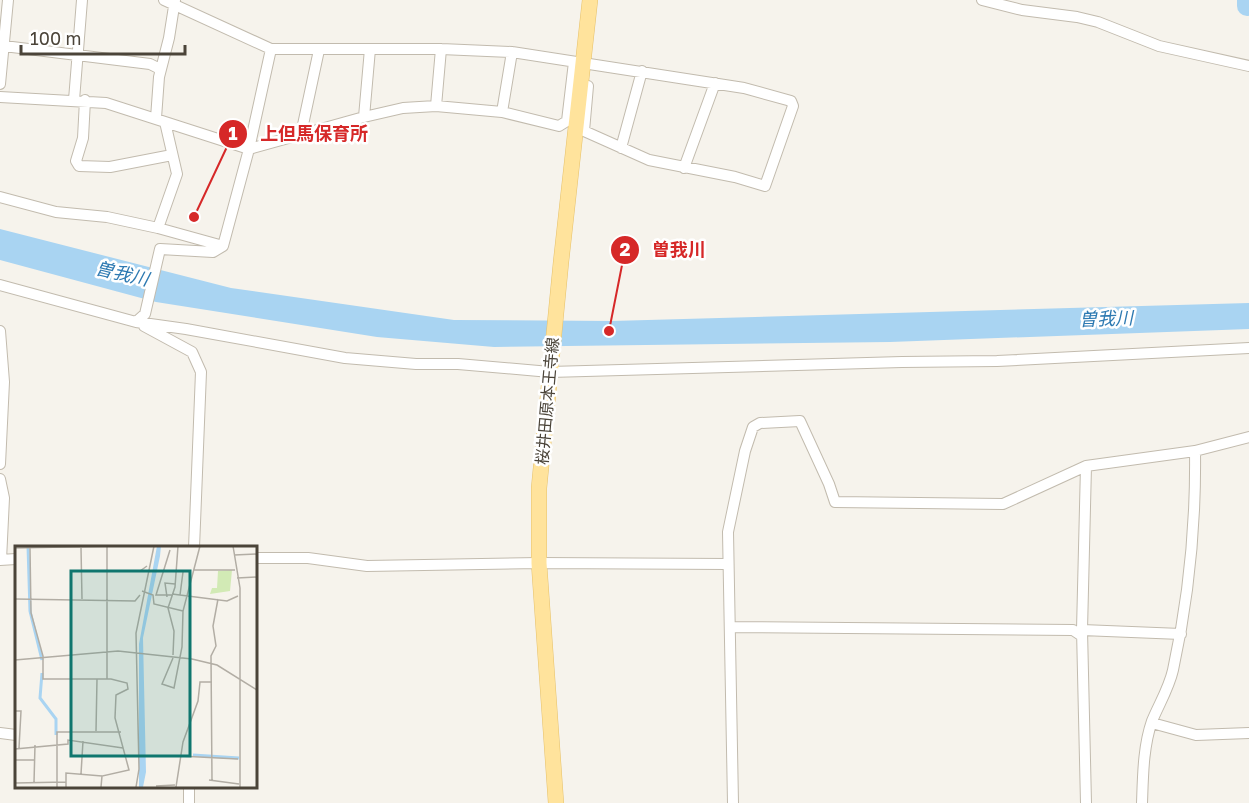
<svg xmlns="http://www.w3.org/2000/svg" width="1249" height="803" font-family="'Golos Text','Noto Sans JP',sans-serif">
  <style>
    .water { fill: #a9d4f2 }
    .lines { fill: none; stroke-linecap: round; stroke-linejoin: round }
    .river { stroke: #a9d4f2; stroke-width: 20 }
    .street-casing { stroke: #c2bbae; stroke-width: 12 }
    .primary-casing { stroke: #e6c16a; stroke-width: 16 }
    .street { stroke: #fff; stroke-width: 10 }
    .primary { stroke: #ffe39c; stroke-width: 15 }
    .labels { text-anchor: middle; stroke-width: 5; stroke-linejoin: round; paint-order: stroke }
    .street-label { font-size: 16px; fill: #4b4439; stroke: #fff }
    .water-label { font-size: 18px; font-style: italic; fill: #2e7ab2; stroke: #fff }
    .inset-river { fill: none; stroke: #a9d4f2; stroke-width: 3 }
    .inset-road { fill: none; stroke: #b2ada4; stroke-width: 1.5 }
    .view { fill: #0f766e; fill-opacity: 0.15; stroke: #0f766e; stroke-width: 3 }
    .inset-edge { fill: none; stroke: #4b4439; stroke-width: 3 }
    .leader { fill: none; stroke: #d62828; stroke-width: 2 }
    .callout-dot { fill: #d62828; stroke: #fff; stroke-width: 2 }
    .mark-label { font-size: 18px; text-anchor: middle; font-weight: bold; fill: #fff }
    .callout-label { font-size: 18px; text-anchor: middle; font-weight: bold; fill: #d62828; stroke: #fff; stroke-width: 5; stroke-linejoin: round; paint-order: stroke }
  </style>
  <rect width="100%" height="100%" fill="#f6f3ec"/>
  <path class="water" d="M0 229 231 288 454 320 612 321 1249 303V329L890 342 494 347 377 337 156 302 0 260Z"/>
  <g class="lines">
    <path class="river" d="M1247 6V0"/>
    <defs>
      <path id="street" d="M164 0 271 49H441L512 52 744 88 791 101 793 106 765 186 735 177 649 160 584 131 588 86
        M982 0 1022 10 1077 17 1098 22 1159 46 1249 66
        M4 46 150 64 160 69
        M0 84 8 0
        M0 97 106 103 249 149 364 117 403 108 436 106 502 112 559 126 567 121 574 62
        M74 100 82 0
        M85 100 83 138 76 161 79 166 110 167 172 155
        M436 106 441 49
        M502 112 512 52
        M364 117 370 49
        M156 118 159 77 169 38 175 0
        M301 134 319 50
        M621 148 642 71
        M684 168 715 83
        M0 197 56 212 107 217 158 228 177 174 165 122
        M158 228 223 246
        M0 285 136 322 186 329 345 358 416 364H458L550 372 902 362 997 361 1249 348
        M136 322 145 314 160 249 213 252 223 246 249 149 271 49
        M144 326 192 352 201 372 194 548
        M0 331 4 382 0 464
        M0 479 4 498 1 560
        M255 558H308L367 566 539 563 728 564
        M0 560 16 559
        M730 627 1073 630 1082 636
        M1082 630 1181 634
        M1152 723 1196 735 1249 733
        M0 733 16 735
        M189 803V786
        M733 803 728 532 745 451 753 427 760 423 800 421 829 484 835 502 1003 504 1086 466 1195 451 1249 437
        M1086 803 1082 630 1086 466
        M1142 803C1143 776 1143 747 1152 721 1159 704 1169 688 1173 670 1189 597 1196 525 1195 451"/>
      <path id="primary" d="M556 803 539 563V488L561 262 590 0"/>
    </defs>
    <use href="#street" class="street-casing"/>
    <use href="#primary" class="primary-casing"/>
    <use href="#street" class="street"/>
    <use href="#primary" class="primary"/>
  </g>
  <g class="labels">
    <g class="street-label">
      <text transform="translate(547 401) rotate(-85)" y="6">桜井田原本王寺線</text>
    </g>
    <g class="water-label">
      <text transform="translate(122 274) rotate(13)" y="6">曽我川</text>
      <text transform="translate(1106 319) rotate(-2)" y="6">曽我川</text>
    </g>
  </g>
  <g transform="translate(15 546)">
    <rect width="242" height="242" fill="#f6f3ec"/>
    <path d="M217 24 215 45 195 48 197 42H202L203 25Z" fill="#d2eab5"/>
    <path d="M142 0H146L145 10 128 92 131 226 128 241H124V98Z" fill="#a9d4f2"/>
    <path class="inset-river" d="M13 0 15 65 27 114M27 127 25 152 41 173V189M178 209 224 212"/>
    <path class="inset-road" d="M218 0 225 42V241M0 2 103 0M15 2 16 67 28 110V133H96L112 137 113 143 101 149 100 172 114 224 87 230 86 241M66 2 67 53M155 4 141 49H157M219 9 242 8M179 24H220M92 25H125L132 20M222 32 242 31M127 45 138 49 139 58 168 65M157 48 212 55 223 50M165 49 168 26M152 51 150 37 160 38M0 53 120 55 125 49M158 109 159 85 153 62 160 41 163 0M158 112 147 138 159 142 167 101 168 65 185 0M0 114 103 105 177 113 202 119 242 144M92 133V1M0 165H6L4 202M81 185 82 133M0 203 53 198V194L108 202M165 210 223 213M0 214H20M66 228 68 195M194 234 224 238M197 234 196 110 201 100 198 80 203 53M0 237 51 236M19 237 20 199M141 240 160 239M42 241V186H106M51 241V227L87 230M121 241 124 223 121 87 139 0M161 241 168 196 183 155 185 136H197"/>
    <path class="view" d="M56 25H175V210H56Z"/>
    <rect width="242" height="242" class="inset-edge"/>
  </g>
  <path class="leader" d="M194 217L233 134M609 331L625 250"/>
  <g class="callout-dot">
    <circle cx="194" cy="217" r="6"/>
    <circle cx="609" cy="331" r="6"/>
    <circle cx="233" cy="134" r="15"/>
    <circle cx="625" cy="250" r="15"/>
  </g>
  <g class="mark-label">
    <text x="233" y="140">1</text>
    <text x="625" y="256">2</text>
  </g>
  <g class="callout-label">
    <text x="314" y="140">上但馬保育所</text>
    <text x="679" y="256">曽我川</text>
  </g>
  <path d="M21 45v9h164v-9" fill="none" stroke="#4b4439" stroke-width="3"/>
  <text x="30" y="45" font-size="18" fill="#4b4439" stroke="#ffffff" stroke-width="4.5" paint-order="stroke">100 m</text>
</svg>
